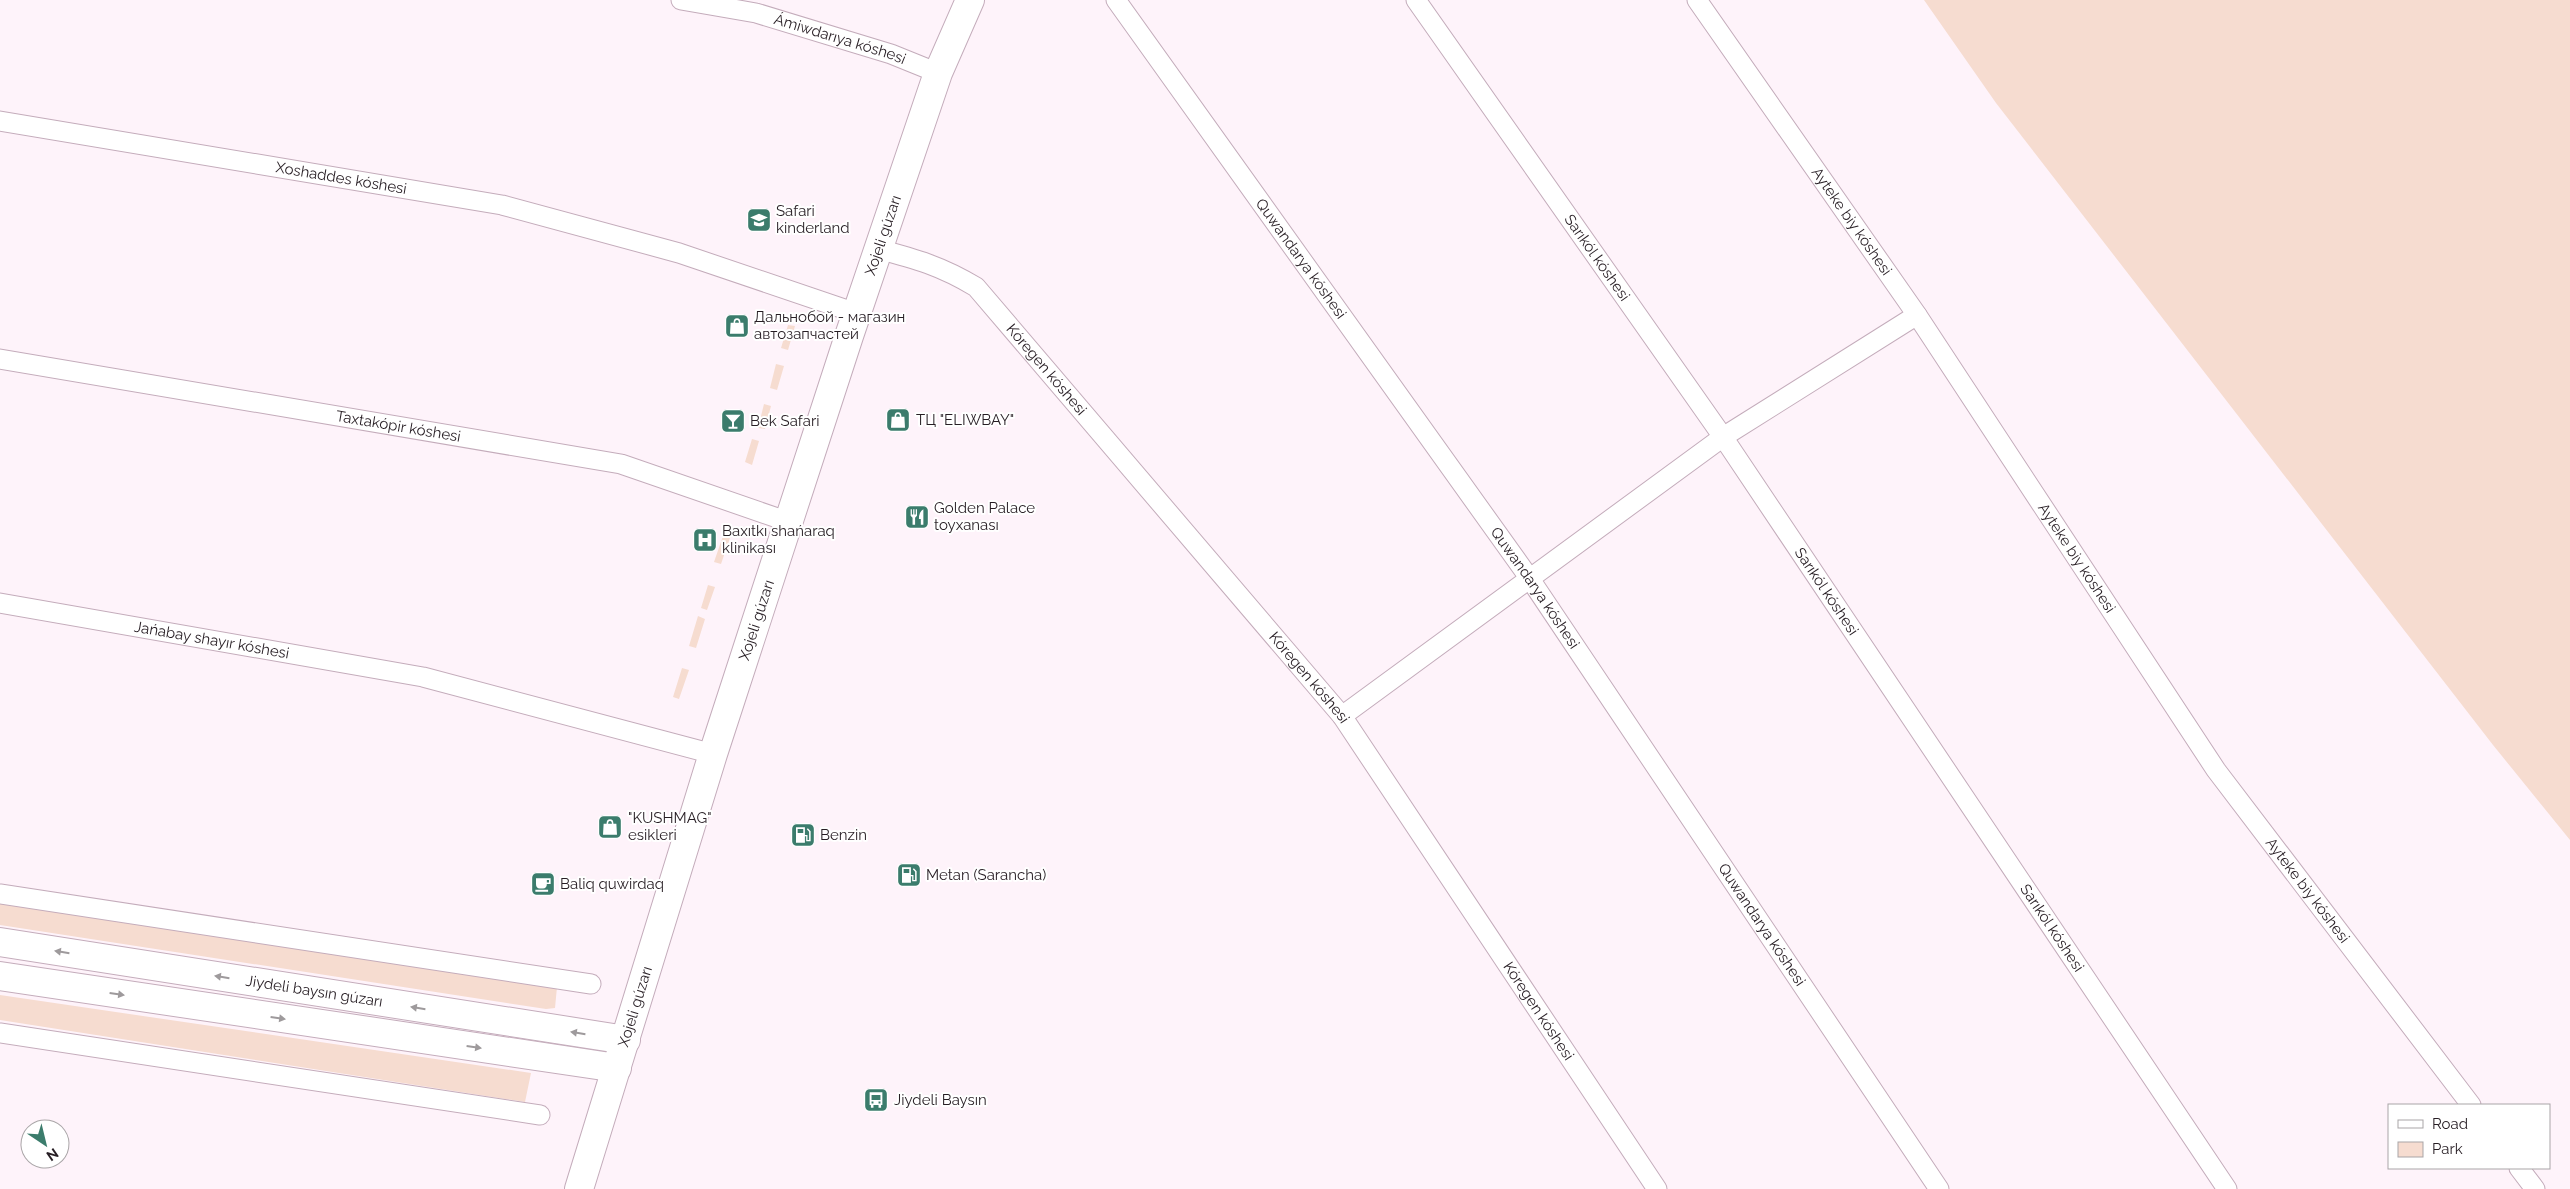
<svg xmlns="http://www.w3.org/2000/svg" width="2570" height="1189" font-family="Raleway,sans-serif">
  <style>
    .green { fill: #f6dcd0 }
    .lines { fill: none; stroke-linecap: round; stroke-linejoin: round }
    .minor-casing { stroke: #c4acbb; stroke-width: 21 }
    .primary-casing { stroke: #c4acbb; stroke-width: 30 }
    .minor { stroke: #fff; stroke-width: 19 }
    .primary { stroke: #fff; stroke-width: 28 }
    .oneway { fill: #9e9a9c }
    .labels { text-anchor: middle; stroke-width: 4; stroke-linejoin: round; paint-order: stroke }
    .street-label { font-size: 15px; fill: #271e24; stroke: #fff }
    .poi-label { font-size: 15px; fill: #271e24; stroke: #fff; text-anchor: start }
  </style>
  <rect width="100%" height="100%" fill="#fef3fa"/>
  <path class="green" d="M1924 0H2570V840L2493 745 1996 103Z
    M788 325 795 326 788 350 781 348Z
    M776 364 784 366 777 390 770 388Z
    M764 404 771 406 765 429 758 428Z
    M752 439 759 441 752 465 745 462Z
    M724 533 731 535 721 564 714 562Z
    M708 585 715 587 707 610 701 608Z
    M698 616 705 619 696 648 689 646Z
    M682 668 689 670 679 699 673 697Z
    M0 903 557 987 555 1008 546 1009 0 925Z
    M0 995 531 1073 525 1102 0 1020Z"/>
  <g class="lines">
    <defs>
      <g id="minor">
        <path id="s1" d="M681 0 756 13 891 54 938 73"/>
        <path id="s2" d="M1116 0 1530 579 1939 1189"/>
        <path id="s3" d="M1416 0 1723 437 2227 1189"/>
        <path id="s4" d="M1697 0 1917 315 2216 770 2471 1105"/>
        <path id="s5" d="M0 121 502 205 679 253 856 313"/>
        <path id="s6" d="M878 249C916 259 941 266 976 287L1342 716 1657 1189"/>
        <path id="s7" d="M0 359 621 464 789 522"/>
        <path id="s8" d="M0 603 423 677 713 754"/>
        <path d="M1342 716 1723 437 1917 315"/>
        <path d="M0 894 591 984"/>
        <path d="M0 1033 540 1115"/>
        <path d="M2519 1168 2535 1189"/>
      </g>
      <g id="primary">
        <path id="s9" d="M0 942 626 1040"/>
        <path d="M0 976 617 1068"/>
        <path id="s10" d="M579 1189 713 754 849 336 938 73 970 0"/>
      </g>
    </defs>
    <use href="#minor" class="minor-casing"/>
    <use href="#primary" class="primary-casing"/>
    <use href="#minor" class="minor"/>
    <use href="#primary" class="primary"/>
  </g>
  <defs><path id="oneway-solid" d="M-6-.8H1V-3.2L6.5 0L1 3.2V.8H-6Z" transform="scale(1.25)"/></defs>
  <g class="oneway">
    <use href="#oneway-solid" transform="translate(62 952) rotate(-171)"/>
    <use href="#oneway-solid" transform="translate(222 977) rotate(-171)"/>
    <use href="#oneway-solid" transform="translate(117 994) rotate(8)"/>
    <use href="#oneway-solid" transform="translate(418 1008) rotate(-171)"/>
    <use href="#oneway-solid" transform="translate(278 1018) rotate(8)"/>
    <use href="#oneway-solid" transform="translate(578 1033) rotate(-171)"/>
    <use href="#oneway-solid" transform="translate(474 1047) rotate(8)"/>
  </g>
  <defs>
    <symbol id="school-square" viewBox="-11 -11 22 22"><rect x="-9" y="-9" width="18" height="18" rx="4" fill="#3b7c6c" stroke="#fff"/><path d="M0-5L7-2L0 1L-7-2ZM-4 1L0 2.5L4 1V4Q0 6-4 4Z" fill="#fff"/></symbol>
    <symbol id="shop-square" viewBox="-11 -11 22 22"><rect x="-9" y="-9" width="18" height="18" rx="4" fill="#3b7c6c" stroke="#fff"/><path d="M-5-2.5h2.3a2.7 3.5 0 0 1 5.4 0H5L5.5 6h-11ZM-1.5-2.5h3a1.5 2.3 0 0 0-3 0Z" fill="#fff"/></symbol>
    <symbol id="bar-square" viewBox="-11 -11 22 22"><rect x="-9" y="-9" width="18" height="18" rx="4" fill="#3b7c6c" stroke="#fff"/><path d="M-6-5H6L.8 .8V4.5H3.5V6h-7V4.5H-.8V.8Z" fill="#fff"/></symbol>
    <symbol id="restaurant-square" viewBox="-11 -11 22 22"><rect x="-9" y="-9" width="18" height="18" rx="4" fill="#3b7c6c" stroke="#fff"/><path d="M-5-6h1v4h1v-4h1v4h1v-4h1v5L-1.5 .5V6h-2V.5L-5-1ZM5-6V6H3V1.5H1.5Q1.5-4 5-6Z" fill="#fff"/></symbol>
    <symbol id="hospital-square" viewBox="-11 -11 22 22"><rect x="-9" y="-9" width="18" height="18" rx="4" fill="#3b7c6c" stroke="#fff"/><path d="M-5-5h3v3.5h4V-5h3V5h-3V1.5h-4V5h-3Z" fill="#fff"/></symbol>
    <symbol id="fuel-square" viewBox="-11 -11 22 22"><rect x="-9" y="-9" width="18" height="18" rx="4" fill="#3b7c6c" stroke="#fff"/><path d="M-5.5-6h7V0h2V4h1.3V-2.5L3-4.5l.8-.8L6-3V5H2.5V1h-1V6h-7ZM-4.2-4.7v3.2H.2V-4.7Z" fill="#fff"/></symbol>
    <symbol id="cafe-square" viewBox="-11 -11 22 22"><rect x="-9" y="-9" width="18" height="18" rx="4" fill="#3b7c6c" stroke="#fff"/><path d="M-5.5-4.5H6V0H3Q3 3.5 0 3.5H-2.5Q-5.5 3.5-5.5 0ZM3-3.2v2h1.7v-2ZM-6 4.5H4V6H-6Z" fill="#fff"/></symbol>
    <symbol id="bus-square" viewBox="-11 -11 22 22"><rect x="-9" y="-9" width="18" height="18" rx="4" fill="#3b7c6c" stroke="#fff"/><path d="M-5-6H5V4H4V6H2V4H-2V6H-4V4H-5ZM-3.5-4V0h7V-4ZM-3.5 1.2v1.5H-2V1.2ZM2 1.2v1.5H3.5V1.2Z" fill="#fff"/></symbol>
  </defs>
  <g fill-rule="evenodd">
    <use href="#school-square" x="745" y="206" width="28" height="28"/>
    <use href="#shop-square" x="723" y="312" width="28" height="28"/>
    <use href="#shop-square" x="884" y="406" width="28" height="28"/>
    <use href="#bar-square" x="719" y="407" width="28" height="28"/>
    <use href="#restaurant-square" x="903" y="503" width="28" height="28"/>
    <use href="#hospital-square" x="691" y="526" width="28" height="28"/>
    <use href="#shop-square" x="596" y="813" width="28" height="28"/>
    <use href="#fuel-square" x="789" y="821" width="28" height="28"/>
    <use href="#fuel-square" x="895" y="861" width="28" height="28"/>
    <use href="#cafe-square" x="529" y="870" width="28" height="28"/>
    <use href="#bus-square" x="862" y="1086" width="28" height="28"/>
  </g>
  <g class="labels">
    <g class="street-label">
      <text dy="5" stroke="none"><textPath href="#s1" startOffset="164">Ámiwdarıya kóshesi</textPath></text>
      <text dy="5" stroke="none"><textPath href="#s5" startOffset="346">Xoshaddes kóshesi</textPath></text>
      <text dy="5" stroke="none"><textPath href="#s4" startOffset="270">Ayteke biy kóshesi</textPath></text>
      <text dy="5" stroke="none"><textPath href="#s10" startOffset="1001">Xojeli gúzarı</textPath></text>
      <text dy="5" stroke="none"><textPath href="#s3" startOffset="315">Sarıkól kóshesi</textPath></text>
      <text dy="5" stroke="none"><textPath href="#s2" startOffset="318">Quwandarya kóshesi</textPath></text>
      <text dy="5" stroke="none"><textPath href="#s6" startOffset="214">Kóregen kóshesi</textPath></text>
      <text dy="5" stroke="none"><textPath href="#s7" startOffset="404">Taxtakópir kóshesi</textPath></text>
      <text dy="5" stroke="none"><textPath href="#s4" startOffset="675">Ayteke biy kóshesi</textPath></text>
      <text dy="5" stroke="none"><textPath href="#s2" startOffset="722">Quwandarya kóshesi</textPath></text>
      <text dy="5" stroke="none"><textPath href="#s3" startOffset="720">Sarıkól kóshesi</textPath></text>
      <text dy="5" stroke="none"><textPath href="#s10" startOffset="596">Xojeli gúzarı</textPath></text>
      <text dy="5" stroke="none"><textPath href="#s8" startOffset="215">Jańabay shayır kóshesi</textPath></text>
      <text dy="5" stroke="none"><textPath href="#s6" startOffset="619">Kóregen kóshesi</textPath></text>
      <text dy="5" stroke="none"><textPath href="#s4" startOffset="1080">Ayteke biy kóshesi</textPath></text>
      <text dy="5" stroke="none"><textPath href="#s2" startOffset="1128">Quwandarya kóshesi</textPath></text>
      <text dy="5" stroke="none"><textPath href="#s3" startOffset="1125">Sarıkól kóshesi</textPath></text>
      <text dy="5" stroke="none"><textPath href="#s9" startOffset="318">Jiydeli baysın gúzarı</textPath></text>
      <text dy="5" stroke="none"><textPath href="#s10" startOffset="191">Xojeli gúzarı</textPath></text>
      <text dy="5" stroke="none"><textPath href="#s6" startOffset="1024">Kóregen kóshesi</textPath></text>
    </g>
    <g class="poi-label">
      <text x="776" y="216">Safari<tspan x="776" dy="17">kinderland</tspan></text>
      <text x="754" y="322">Дальнобой - магазин<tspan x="754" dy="17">автозапчастей</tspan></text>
      <text x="916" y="425">ТЦ "ELIWBAY"</text>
      <text x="750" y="426">Bek Safari</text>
      <text x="934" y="513">Golden Palace<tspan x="934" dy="17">toyxanası</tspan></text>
      <text x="722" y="536">Baxıtkı shańaraq<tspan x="722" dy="17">klinikası</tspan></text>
      <text x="628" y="823">"KUSHMAG"<tspan x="628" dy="17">esikleri</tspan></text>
      <text x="820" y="840">Benzin</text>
      <text x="926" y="880">Metan (Sarancha)</text>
      <text x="560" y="889">Baliq quwirdaq</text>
      <text x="894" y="1105">Jiydeli Baysın</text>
    </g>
  </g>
  <rect x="2388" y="1104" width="162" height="65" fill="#ffffff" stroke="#a9a5a7"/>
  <rect x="2398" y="1120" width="25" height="8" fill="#ffffff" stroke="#a9a5a7"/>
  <text x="2432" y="1129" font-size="15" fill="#271e24">Road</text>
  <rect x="2398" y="1142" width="25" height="15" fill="#f6dcd0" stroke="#a9a5a7"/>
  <text x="2432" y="1154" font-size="15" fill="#271e24">Park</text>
  <g transform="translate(45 1144) rotate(145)"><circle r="24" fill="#ffffff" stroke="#a9a5a7"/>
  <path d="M0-4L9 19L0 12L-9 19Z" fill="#3b7c6c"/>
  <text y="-8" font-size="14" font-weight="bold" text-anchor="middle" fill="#271e24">N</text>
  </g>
</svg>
